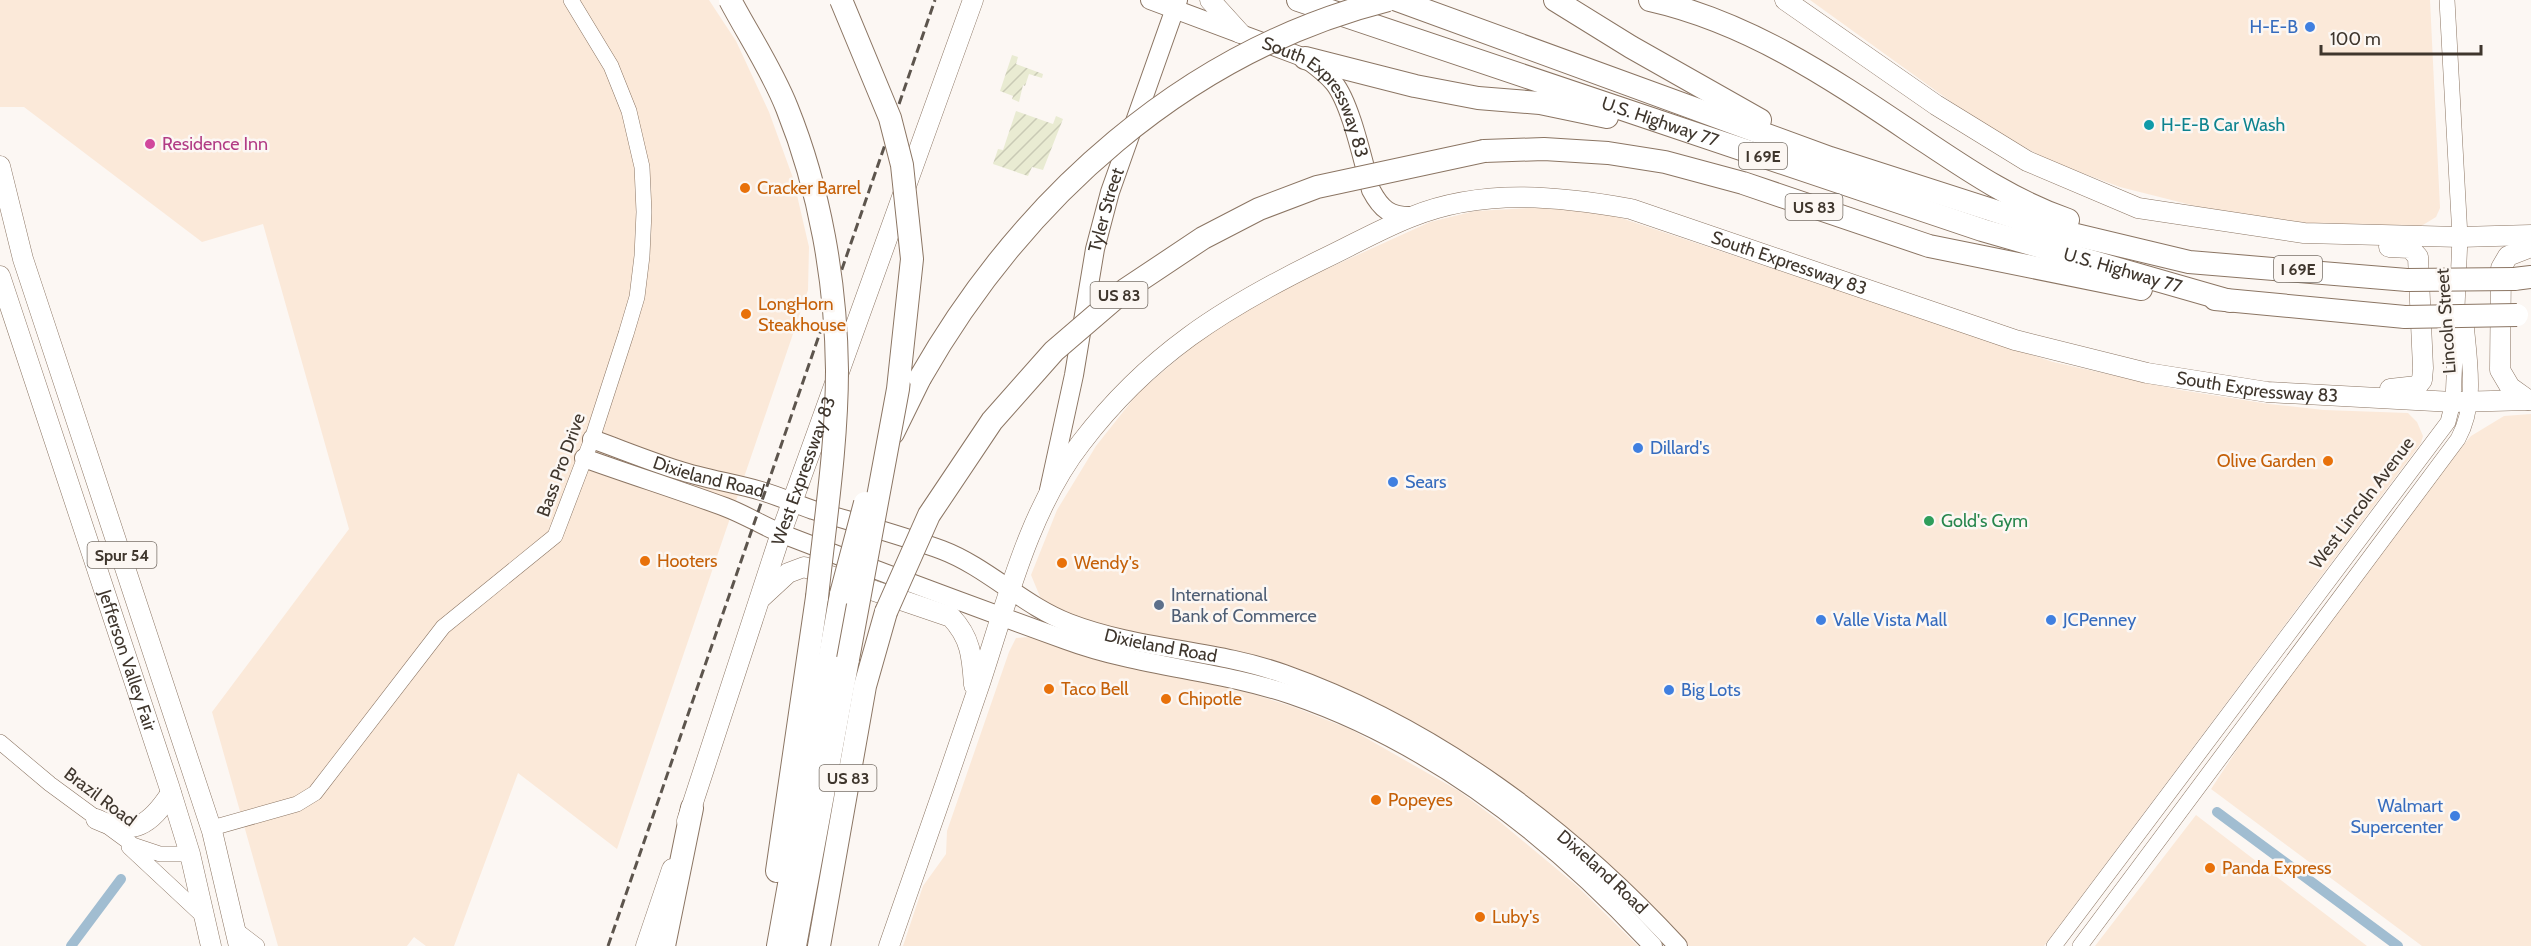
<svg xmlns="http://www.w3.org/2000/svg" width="2531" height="946" font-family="Cabin,sans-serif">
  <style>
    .built { fill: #fbe9d9 }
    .garden { fill: url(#garden-furrows) }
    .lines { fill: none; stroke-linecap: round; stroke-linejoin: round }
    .canal { stroke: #a1bdd1; stroke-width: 10 }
    .tertiary-casing { stroke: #8b7563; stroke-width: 16 }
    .secondary-casing { stroke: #8b7563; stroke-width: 20 }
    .primary-casing { stroke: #8b7563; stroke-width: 21 }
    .motorway-casing { stroke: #8b7563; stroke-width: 24 }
    .tertiary { stroke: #fff; stroke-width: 15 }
    .secondary { stroke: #fff; stroke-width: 18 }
    .primary { stroke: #fff; stroke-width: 20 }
    .motorway { stroke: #fff; stroke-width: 22 }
    .rail { stroke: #5d554d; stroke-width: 3; stroke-dasharray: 9 4.5; stroke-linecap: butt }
    .motorway-bridge-casing { stroke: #8b7563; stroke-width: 24; stroke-linecap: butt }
    .motorway-bridge { stroke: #fff; stroke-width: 22 }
    .shop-dot { fill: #3f7fe0; stroke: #fcf7f3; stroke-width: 2 }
    .culture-dot { fill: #0f9aa8; stroke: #fcf7f3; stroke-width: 2 }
    .hotel-dot { fill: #d1479c; stroke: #fcf7f3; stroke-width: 2 }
    .food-dot { fill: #e8710a; stroke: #fcf7f3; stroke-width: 2 }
    .leisure-dot { fill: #2e9e5b; stroke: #fcf7f3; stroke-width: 2 }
    .service-dot { fill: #5c6f8a; stroke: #fcf7f3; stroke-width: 2 }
    .labels { text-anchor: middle; stroke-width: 5; stroke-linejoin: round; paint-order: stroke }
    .shield { fill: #fcf7f3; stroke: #787068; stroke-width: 1.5 }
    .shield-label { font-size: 16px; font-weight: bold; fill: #3f362d }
    .shop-label { font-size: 18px; fill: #366cbe; stroke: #fcf7f3; text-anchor: start }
    .street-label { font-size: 18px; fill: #3f362d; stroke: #fcf7f3 }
    .culture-label { font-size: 18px; fill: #0d838f; stroke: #fcf7f3; text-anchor: start }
    .hotel-label { font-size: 18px; fill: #b23c85; stroke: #fcf7f3; text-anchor: start }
    .food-label { font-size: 18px; fill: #c56008; stroke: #fcf7f3; text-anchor: start }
    .leisure-label { font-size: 18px; fill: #27864d; stroke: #fcf7f3; text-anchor: start }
    .service-label { font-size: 18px; fill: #4e5e75; stroke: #fcf7f3; text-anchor: start }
  </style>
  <defs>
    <pattern id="garden-furrows" width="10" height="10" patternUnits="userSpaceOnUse" patternTransform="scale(1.5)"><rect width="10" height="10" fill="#e9ebd2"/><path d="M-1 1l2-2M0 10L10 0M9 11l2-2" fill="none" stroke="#c9cab5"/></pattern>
  </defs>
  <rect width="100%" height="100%" fill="#fcf7f3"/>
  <path class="built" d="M0 0H709L736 41 769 112 793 178 809 247 808 290 617 849 518 773 454 946H426L414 937 407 946H278L212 712 349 529 263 224 202 242 24 107H0Z
    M1810 0H2430L2440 208 2436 217 2418 228 2305 223 2207 209 2120 187 2050 161 1982 124Z
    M1546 207 1615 216 2053 362 2180 390 2269 404 2324 410 2408 413 2417 422 2423 436 2421 443 2044 946H1689L1660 916 1520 795 1479 763 1416 724 1384 708 1059 612 1041 599 1031 575 1057 510 1096 446 1138 393 1208 333 1243 310 1320 272 1430 222 1475 211Z
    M2531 414V946H2422L2211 789 2254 724 2460 449 2471 436 2504 416Z
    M1029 637 1112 664 1224 685 1294 707 1352 730 1459 791 1499 821 1577 886 1638 946H903L923 886 946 854 947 831 1009 652 1016 638Z
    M2196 815 2367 946H2095Z"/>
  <path class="garden" d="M1012 55 1018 57 1016 64 1043 74 1042 78 1029 74 1025 86 1023 85 1019 102 1012 99 1013 96 1000 91Z
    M1016 111 1053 124 1056 116 1063 119 1043 170 1032 167 1028 176 993 164 998 149 1003 150Z"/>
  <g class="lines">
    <path class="canal" d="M2217 812 2398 946
      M71 946 121 879"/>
    <defs>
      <path id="tertiary" d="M0 742 50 784 133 845 160 854H190
        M212 828 297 804 315 793 443 627 555 536 592 439 626 334 637 297 642 256 644 212 642 167 629 111 611 66 571 0
        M129 847 203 916
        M236 930 257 946
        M2054 946 2448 422 2453 402 2460 237 2447 0
        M2080 946 2458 439C2479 401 2468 354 2465 312"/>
      <g id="secondary">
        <path id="s1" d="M1150 0 1305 58C1316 66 1326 73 1334 83 1351 104 1363 162 1371 190 1381 209 1390 217 1413 216"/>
        <path id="s2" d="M592 439C620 449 649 461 678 470 705 479 734 483 761 491 779 496 796 504 813 510 856 523 900 535 942 550 987 567 1024 606 1069 623 1139 650 1215 649 1284 674 1436 728 1569 828 1678 946"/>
        <path d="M584 458C631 475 679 490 725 507 746 515 765 527 785 535 878 571 972 606 1066 640 1139 667 1218 670 1292 695 1432 743 1554 839 1653 946"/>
        <path id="s3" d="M1049 490 1074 375 1095 249 1110 192 1178 0"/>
      </g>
      <g id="primary">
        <path d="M1210 0 1240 33"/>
        <path d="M1785 0 1936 105 2027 161 2138 208 2304 233 2460 237 2531 235"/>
        <path d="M0 166 23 259 212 831 239 946"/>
        <path d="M2389 247 2410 248 2418 257 2423 368 2422 380 2417 386 2390 389"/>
        <path id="s4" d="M0 276 169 786 190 854 211 946"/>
        <path d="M2528 400 2510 387 2500 370 2501 268 2508 256 2531 247"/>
        <path d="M762 597 788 573 804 567 951 617C971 638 972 657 974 685"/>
        <path d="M96 819C134 837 150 825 171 793"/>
        <path id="s5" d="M687 821 781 533 973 0"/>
        <path d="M646 946 672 869"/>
        <path id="s6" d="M889 946C920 857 951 769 981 680 1007 601 1030 508 1081 443 1148 355 1223 308 1321 260 1351 246 1380 229 1411 217 1482 188 1558 196 1631 209L2015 340 2147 373 2267 392 2453 402 2531 400"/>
      </g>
      <g id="motorway">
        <path id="s7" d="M1298 0 1982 230 2230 301"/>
        <path d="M1397 0 1830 158 2051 229 2189 262 2407 280"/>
        <path d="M1555 0 1631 47 1760 120"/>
        <path d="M1650 0C1752 23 1835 81 1920 138 1968 170 2013 201 2068 220"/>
        <path d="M1305 58 1415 86 1478 98 1540 103 1607 117"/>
        <path d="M1484 151 1544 149 1608 153 1665 162 1743 183 1929 246 2141 289"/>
        <path d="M2514 279 2531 277"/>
        <path d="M2215 299 2405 317"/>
        <path d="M893 433 920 378"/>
        <path d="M777 871 817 597"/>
        <path d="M664 946 692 808"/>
        <path d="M778 946 841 594"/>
        <path d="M795 946 848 659"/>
        <path d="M819 946 865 686 886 612"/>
      </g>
    </defs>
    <use href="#tertiary" class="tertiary-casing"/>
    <use href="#secondary" class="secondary-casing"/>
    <use href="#primary" class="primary-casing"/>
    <use href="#motorway" class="motorway-casing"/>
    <use href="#tertiary" class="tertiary"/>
    <use href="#secondary" class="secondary"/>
    <use href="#primary" class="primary"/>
    <use href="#motorway" class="motorway"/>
    <path class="rail" d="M608 946 935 0"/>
    <defs>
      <path id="motorway-bridge" d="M730 0C749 36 772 70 787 108 820 190 836 282 837 370 837 445 825 522 817 597
        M841 0 890 118 902 165 912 259 898 389 848 659
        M2407 280 2514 279
        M2405 317 2517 315
        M920 378C1022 199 1185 51 1388 0
        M841 594 865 503
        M886 612 929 515 992 421 1054 351 1125 290 1203 238 1259 209 1317 187 1484 151"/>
    </defs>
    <use href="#motorway-bridge" class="motorway-bridge-casing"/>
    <use href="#motorway-bridge" class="motorway-bridge"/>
  </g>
  <g class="shop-dot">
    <circle cx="2310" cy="27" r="6"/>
    <circle cx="1638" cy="448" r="6"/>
    <circle cx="1393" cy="482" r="6"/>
    <circle cx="1821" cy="620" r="6"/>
    <circle cx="2051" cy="620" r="6"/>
    <circle cx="1669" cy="690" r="6"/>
    <circle cx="2455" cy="816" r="6"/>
  </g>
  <circle class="culture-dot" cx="2149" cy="125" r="6"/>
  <circle class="hotel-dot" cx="150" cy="144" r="6"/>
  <g class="food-dot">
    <circle cx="745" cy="188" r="6"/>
    <circle cx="746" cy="314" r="6"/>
    <circle cx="2328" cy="461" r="6"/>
    <circle cx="645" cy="561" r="6"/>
    <circle cx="1062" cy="563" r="6"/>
    <circle cx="1049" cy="689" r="6"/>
    <circle cx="1166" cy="699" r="6"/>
    <circle cx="1376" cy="800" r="6"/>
    <circle cx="2210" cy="868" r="6"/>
    <circle cx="1480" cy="917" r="6"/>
  </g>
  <circle class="leisure-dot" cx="1929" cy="521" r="6"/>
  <circle class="service-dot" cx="1159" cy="605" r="6"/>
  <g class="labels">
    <g class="shield">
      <rect x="1739" y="143" width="48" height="26" rx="4.5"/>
      <rect x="1785.5" y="194" width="57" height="26" rx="4.5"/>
      <rect x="2274" y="256" width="48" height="26" rx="4.5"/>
      <rect x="1090.5" y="282" width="57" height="26" rx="4.5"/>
      <rect x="87.5" y="542" width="69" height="26" rx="4.5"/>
      <rect x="819.5" y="765" width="57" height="26" rx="4.5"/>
    </g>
    <g class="shield-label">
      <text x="1763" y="162">I 69E</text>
      <text x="1814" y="213">US 83</text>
      <text x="2298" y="275">I 69E</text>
      <text x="1119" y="301">US 83</text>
      <text x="122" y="561">Spur 54</text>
      <text x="848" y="784">US 83</text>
    </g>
    <g class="shop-label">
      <text x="2298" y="33" text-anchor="end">H-E-B</text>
      <text x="1650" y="454">Dillard's</text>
      <text x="1405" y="488">Sears</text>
      <text x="1833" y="626">Valle Vista Mall</text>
      <text x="2063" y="626">JCPenney</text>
      <text x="1681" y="696">Big Lots</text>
      <text x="2443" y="812" text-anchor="end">Walmart<tspan x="2443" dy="21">Supercenter</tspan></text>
    </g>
    <g class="street-label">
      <text dy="6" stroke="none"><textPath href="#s1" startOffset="202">South Expressway 83</textPath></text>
      <text dy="6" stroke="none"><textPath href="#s7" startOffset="382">U.S. Highway 77</textPath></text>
      <text dy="6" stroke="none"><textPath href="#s3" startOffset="286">Tyler Street</textPath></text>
      <text dy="6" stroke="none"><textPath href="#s6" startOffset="1335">South Expressway 83</textPath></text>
      <text dy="6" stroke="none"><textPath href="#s7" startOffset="868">U.S. Highway 77</textPath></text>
      <text transform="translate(2446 321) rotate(-94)" y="6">Lincoln Street</text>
      <text dy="6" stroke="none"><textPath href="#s6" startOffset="1821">South Expressway 83</textPath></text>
      <text transform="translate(561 465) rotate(-70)" y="6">Bass Pro Drive</text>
      <text dy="6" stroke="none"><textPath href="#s5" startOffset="369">West Expressway 83</textPath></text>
      <text dy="6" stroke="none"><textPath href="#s2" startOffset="123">Dixieland Road</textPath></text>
      <text transform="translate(2362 503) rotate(-53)" y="6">West Lincoln Avenue</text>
      <text dy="6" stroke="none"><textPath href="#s2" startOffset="609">Dixieland Road</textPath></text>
      <text dy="6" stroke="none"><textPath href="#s4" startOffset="405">Jefferson Valley Fair</textPath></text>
      <text transform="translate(100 797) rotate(37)" y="6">Brazil Road</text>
      <text dy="6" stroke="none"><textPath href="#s2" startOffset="1113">Dixieland Road</textPath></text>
    </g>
    <g class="culture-label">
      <text x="2161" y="131">H-E-B Car Wash</text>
    </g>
    <g class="hotel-label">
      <text x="162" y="150">Residence Inn</text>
    </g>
    <g class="food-label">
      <text x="757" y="194">Cracker Barrel</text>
      <text x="758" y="310">LongHorn<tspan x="758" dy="21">Steakhouse</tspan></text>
      <text x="2316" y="467" text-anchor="end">Olive Garden</text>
      <text x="657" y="567">Hooters</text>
      <text x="1074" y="569">Wendy's</text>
      <text x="1061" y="695">Taco Bell</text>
      <text x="1178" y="705">Chipotle</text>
      <text x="1388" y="806">Popeyes</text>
      <text x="2222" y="874">Panda Express</text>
      <text x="1492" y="923">Luby's</text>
    </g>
    <g class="leisure-label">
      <text x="1941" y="527">Gold's Gym</text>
    </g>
    <g class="service-label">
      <text x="1171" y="601">International<tspan x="1171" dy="21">Bank of Commerce</tspan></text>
    </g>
  </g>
  <path d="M2321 45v9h160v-9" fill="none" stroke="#3f362d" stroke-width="3"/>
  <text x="2330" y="45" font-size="18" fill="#3f362d" stroke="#fcf7f3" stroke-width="4.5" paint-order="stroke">100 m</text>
</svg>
